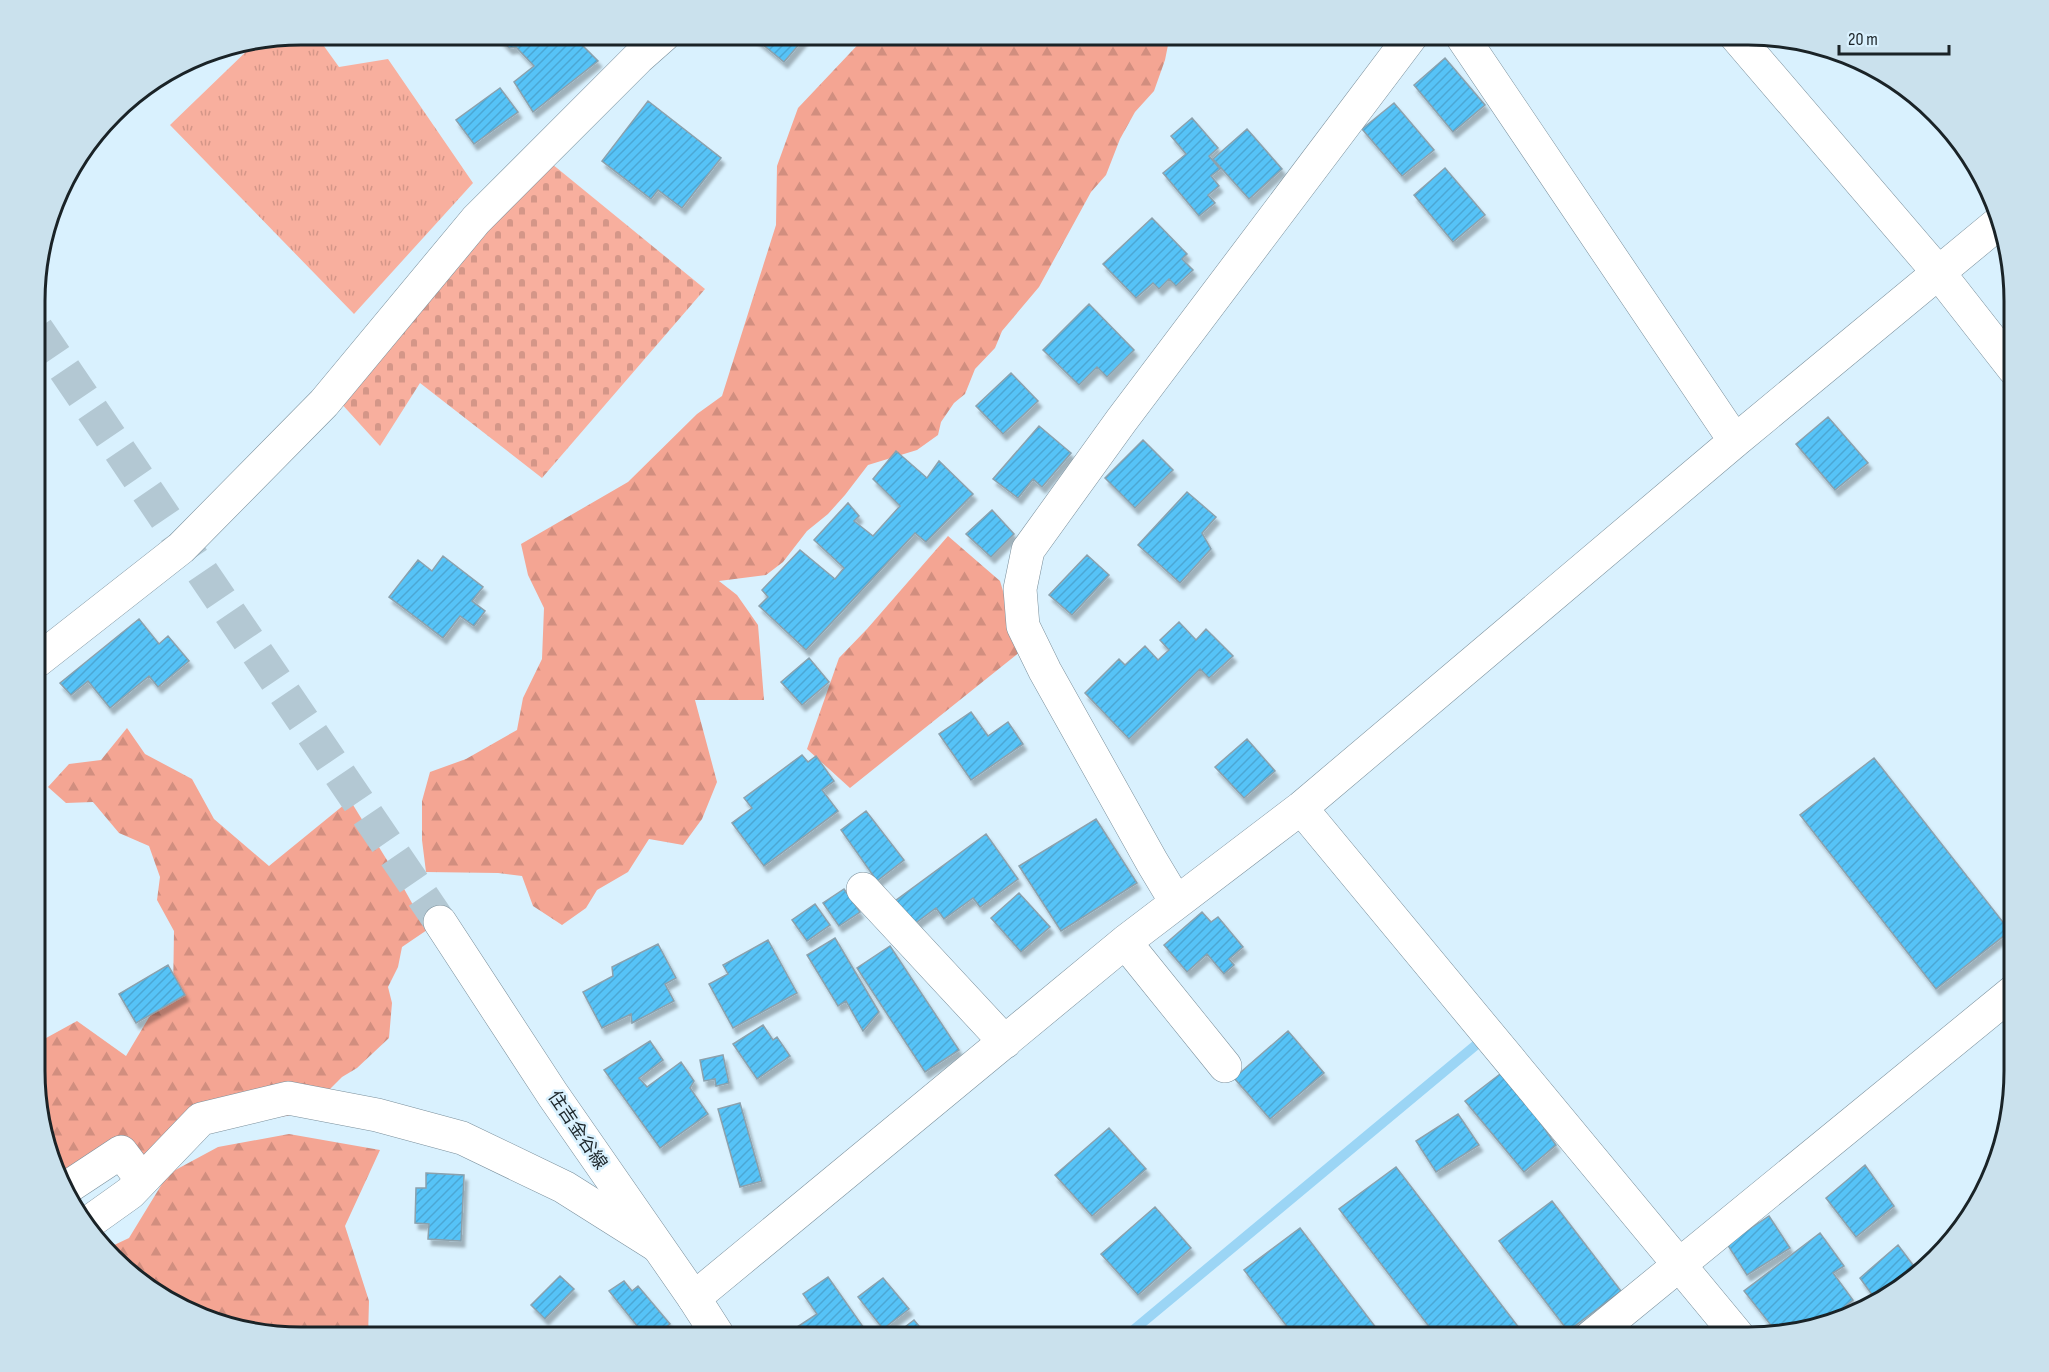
<svg xmlns="http://www.w3.org/2000/svg" width="2049" height="1372" font-family="'Sofia Sans Condensed','Noto Sans JP',sans-serif">
  <style>
    .grass { fill: url(#grass-tufts) }
    .forest { fill: url(#forest-firs) }
    .cemetery { fill: url(#cemetery-stones) }
    .lines { fill: none; stroke-linecap: round; stroke-linejoin: round }
    .stream { stroke: #9bd5f5; stroke-width: 10 }
    .building { fill: url(#building-hatch); stroke: #8ba1ad; stroke-width: 1.5; filter: url(#shadow) }
    .major-tunnel { stroke: #b3c8d3; stroke-width: 33; stroke-dasharray: 33 16; stroke-linecap: butt }
    .minor-casing { stroke: #7a8f9b; stroke-width: 34 }
    .major-casing { stroke: #7a8f9b; stroke-width: 34 }
    .minor { stroke: #fff; stroke-width: 33 }
    .major { stroke: #fff; stroke-width: 33 }
    .labels { text-anchor: middle; stroke-width: 5; stroke-linejoin: round; paint-order: stroke }
    .street-label { font-size: 18px; fill: #1a2327; stroke: #d9f1fe }
    .rim { fill: none; stroke: #1a2327; stroke-width: 3 }
  </style>
  <defs>
    <pattern id="grass-tufts" width="24" height="20" patternUnits="userSpaceOnUse" patternTransform="scale(1.5)"><rect width="24" height="20" fill="#f8af9e"/><path d="M3 7l-1-3M5 7V3M7 7l1-3M15 17l-1-3M17 17v-4M19 17l1-3" fill="none" stroke="#d49688"/></pattern>
    <pattern id="forest-firs" width="22" height="20" patternUnits="userSpaceOnUse" patternTransform="scale(1.5)"><rect width="22" height="20" fill="#f4a593"/><path d="M5 1l3.5 6h-7zM16 11l3.5 6h-7z" fill="#d18e7f"/></pattern>
    <pattern id="cemetery-stones" width="16" height="16" patternUnits="userSpaceOnUse" patternTransform="scale(1.5)"><rect width="16" height="16" fill="#f8af9e"/><path d="M2 7V4a2 2 0 0 1 4 0v3zM10 15v-3a2 2 0 0 1 4 0v3z" fill="#d49688"/></pattern>
    <pattern id="building-hatch" width="6" height="6" patternUnits="userSpaceOnUse" patternTransform="scale(1.5)"><rect width="6" height="6" fill="#57c3f7"/><path d="M-1 1l2-2M0 6l6-6M5 7l2-2" fill="none" stroke="#4ba7d4"/></pattern>
    <filter id="shadow"><feDropShadow dx="3.5" dy="6" stdDeviation="1.5" flood-color="#0004"/></filter>
  </defs>
  <rect width="100%" height="100%" fill="#d9f1fe"/>
  <path class="grass" d="M301 35H316L339 67 388 59 473 183 354 314 170 125 254 44Z"/>
  <path class="forest" d="M867 35H1170L1165 60 1154 91 1135 112 1120 139 1106 175 1091 192 1039 287 1002 331 995 348 975 369 965 394 954 403 941 422 938 435 917 450 868 465 845 495 828 514 807 531 783 562 766 575 719 581 737 595 758 625 764 700H695L717 782 702 819 683 845 649 839 628 872 597 890 586 908 562 925 533 906 522 876 498 873 426 872 422 840V801L430 772 466 759 517 730 523 698 542 659 544 608 528 575 521 544 628 482 697 414 722 396 776 225 777 166 798 108Z
    M948 536 1000 581 1021 651 850 788 807 749 839 658 867 629Z
    M127 728 145 754 192 779 214 819 269 866 350 800 398 878 427 930 402 947 398 967 388 987 392 1003 389 1038 357 1068 342 1077 311 1108 287 1116 246 1120 196 1136 66 1192 37 1105V1043L77 1021 126 1056 154 1009 173 994 174 931 157 900 160 877 149 846 119 833 93 802 66 803 48 787 69 764 101 760Z
    M289 1134 380 1150 345 1226 369 1301 368 1337H301L216 1323 153 1292 110 1247 129 1238 168 1174 218 1147Z"/>
  <path class="cemetery" d="M541 155 705 289 542 478 420 383 380 446 339 401Z"/>
  <g class="lines">
    <path class="stream" d="M1125 1337 1476 1045"/>
  </g>
  <path class="building" d="M496 35H572L598 61 533 112 514 82 534 66 516 47 509 48Z
    M751 35H807L784 62Z
    M1445 58 1485 105 1453 132 1414 85Z
    M500 88 518 112 474 144 456 120Z
    M648 101 721 158 682 208 658 190 651 199 602 161Z
    M1394 103 1434 150 1402 176 1362 129Z
    M1192 118 1218 148 1209 156 1220 169 1211 176 1219 186 1208 195 1215 203 1199 216 1163 173 1186 154 1171 136Z
    M1247 129 1282 169 1249 199 1213 159Z
    M1445 168 1485 215 1453 242 1414 195Z
    M1152 218 1187 254 1182 259 1193 270 1176 286 1169 279 1159 289 1153 283 1136 298 1103 264Z
    M1089 304 1134 350 1107 377 1097 367 1079 385 1043 350Z
    M1011 373 1038 401 1003 434 976 406Z
    M1828 417 1868 463 1835 490 1796 444Z
    M1039 426 1071 453 1042 487 1033 479 1018 498 993 479Z
    M1143 440 1173 470 1135 508 1105 478Z
    M896 451 927 478 939 461 973 494 926 542 915 533 806 650 759 606 768 597 762 590 800 550 835 579 844 568 814 540 848 503 859 516 854 521 873 536 900 506 873 479Z
    M1187 492 1216 517 1202 533 1211 549 1180 583 1138 545Z
    M992 510 1014 534 991 557 966 534Z
    M1087 555 1109 575 1072 615 1049 595Z
    M443 556 483 587 472 601 485 611 474 626 460 616 443 638 389 597 418 560 432 571Z
    M139 619 159 644 168 636 189 661 158 687 149 676 110 708 88 681 71 695 60 683Z
    M1179 622 1196 640 1206 629 1233 656 1209 678 1200 669 1129 739 1085 693 1119 659 1125 665 1145 646 1158 660 1169 650 1160 640Z
    M809 658 829 682 802 705 781 682Z
    M971 712 988 736 1008 722 1023 744 971 780 939 734Z
    M1247 739 1275 771 1244 798 1215 767Z
    M802 755 808 762 816 756 834 781 822 790 838 811 764 866 732 823 752 808 744 798Z
    M1874 758 2010 931 1936 989 1800 815Z
    M866 811 904 860 877 881 841 830Z
    M1096 819 1137 883 1061 931 1019 866Z
    M986 834 1018 879 980 907 973 898 944 919 936 908 913 925 895 901Z
    M844 889 860 912 839 926 823 903Z
    M1019 893 1050 927 1021 952 991 918Z
    M815 904 830 925 807 941 792 920Z
    M1202 912 1211 922 1218 917 1243 947 1229 959 1234 965 1224 974 1207 954 1187 972 1164 945Z
    M835 938 879 1012 863 1031 846 1001 838 1006 807 955Z
    M768 940 797 993 733 1028 709 984 728 974 723 965Z
    M658 944 676 978 665 984 674 1001 632 1023 631 1014 602 1028 583 992 613 976 612 967Z
    M890 946 959 1050 925 1072 857 968Z
    M168 965 185 995 136 1023 119 994Z
    M763 1025 773 1040 777 1037 790 1056 757 1079 733 1044Z
    M1288 1031 1324 1073 1270 1119 1234 1078Z
    M650 1041 663 1060 639 1078 647 1087 681 1062 694 1081 690 1088 708 1114 660 1148 604 1070Z
    M723 1055 729 1083 716 1086 715 1079 704 1081 700 1060Z
    M1504 1071 1556 1145 1524 1172 1465 1101Z
    M740 1103 762 1181 740 1187 718 1109Z
    M1458 1114 1479 1145 1436 1172 1416 1141Z
    M1109 1128 1146 1169 1092 1216 1055 1175Z
    M1865 1165 1894 1206 1856 1237 1826 1198Z
    M1396 1167 1526 1337H1437L1339 1209Z
    M426 1173 464 1175 461 1241 428 1239 429 1224 415 1223 416 1188H426Z
    M1552 1201 1621 1291 1568 1331 1499 1241Z
    M1155 1207 1191 1248 1138 1295 1101 1254Z
    M1769 1216 1790 1248 1747 1275 1727 1244Z
    M1300 1228 1383 1337H1295L1244 1270Z
    M1820 1233 1844 1266 1833 1273 1853 1300 1833 1316 1816 1321 1815 1320 1811 1323 1777 1333 1744 1291Z
    M1898 1245 1916 1269 1878 1303 1860 1278Z
    M560 1276 574 1289 545 1319 531 1305Z
    M828 1277 866 1331 857 1337H791L788 1333 817 1314 803 1294Z
    M883 1278 909 1309 883 1329 858 1297Z
    M624 1281 632 1291 638 1286 670 1324 653 1337H646L609 1291Z
    M914 1320 928 1337H892Z"/>
  <g class="lines">
    <path class="major-tunnel" d="M37 329 440 922"/>
    <defs>
      <path id="minor" d="M1461 35 1735 441
        M1735 35 1938 272 2014 369
        M37 661 181 548 324 403 476 220 638 58 664 35
        M1301 808 1739 1337
        M863 889 1005 1042
        M1176 902 1152 862 1045 671 1023 626 1020 589 1028 550 1121 421 1412 35
        M1125 942 1225 1066
        M65 1189 121 1152 142 1180
        M88 1223 130 1193 201 1119 288 1098 377 1115 462 1138 564 1187 656 1245
        M694 1298 1125 942 1301 808 1735 441 1996 225
        M1591 1337 2014 991"/>
      <path id="major" d="M440 922 553 1095 694 1298 719 1337"/>
    </defs>
    <use href="#minor" class="minor-casing"/>
    <use href="#major" class="major-casing"/>
    <use href="#minor" class="minor"/>
    <use href="#major" class="major"/>
  </g>
  <g class="labels">
    <g class="street-label">
      <text transform="translate(578 1130) rotate(56)" y="6">住吉金谷線</text>
    </g>
  </g>
  <path d="M0 0H2049V1372H0ZM301 45H1748A256 256 0 0 1 2004 301V1071A256 256 0 0 1 1748 1327H301A256 256 0 0 1 45 1071V301A256 256 0 0 1 301 45Z" fill="#cae1ed" fill-rule="evenodd"/>
  <path class="rim" d="M301 45H1748A256 256 0 0 1 2004 301V1071A256 256 0 0 1 1748 1327H301A256 256 0 0 1 45 1071V301A256 256 0 0 1 301 45Z"/>
  <path d="M1839 45v9h110v-9" fill="none" stroke="#1a2327" stroke-width="3"/>
  <text x="1848" y="45" font-size="18" fill="#1a2327" stroke="#d9f1fe" stroke-width="4.5" paint-order="stroke">20 m</text>
</svg>
